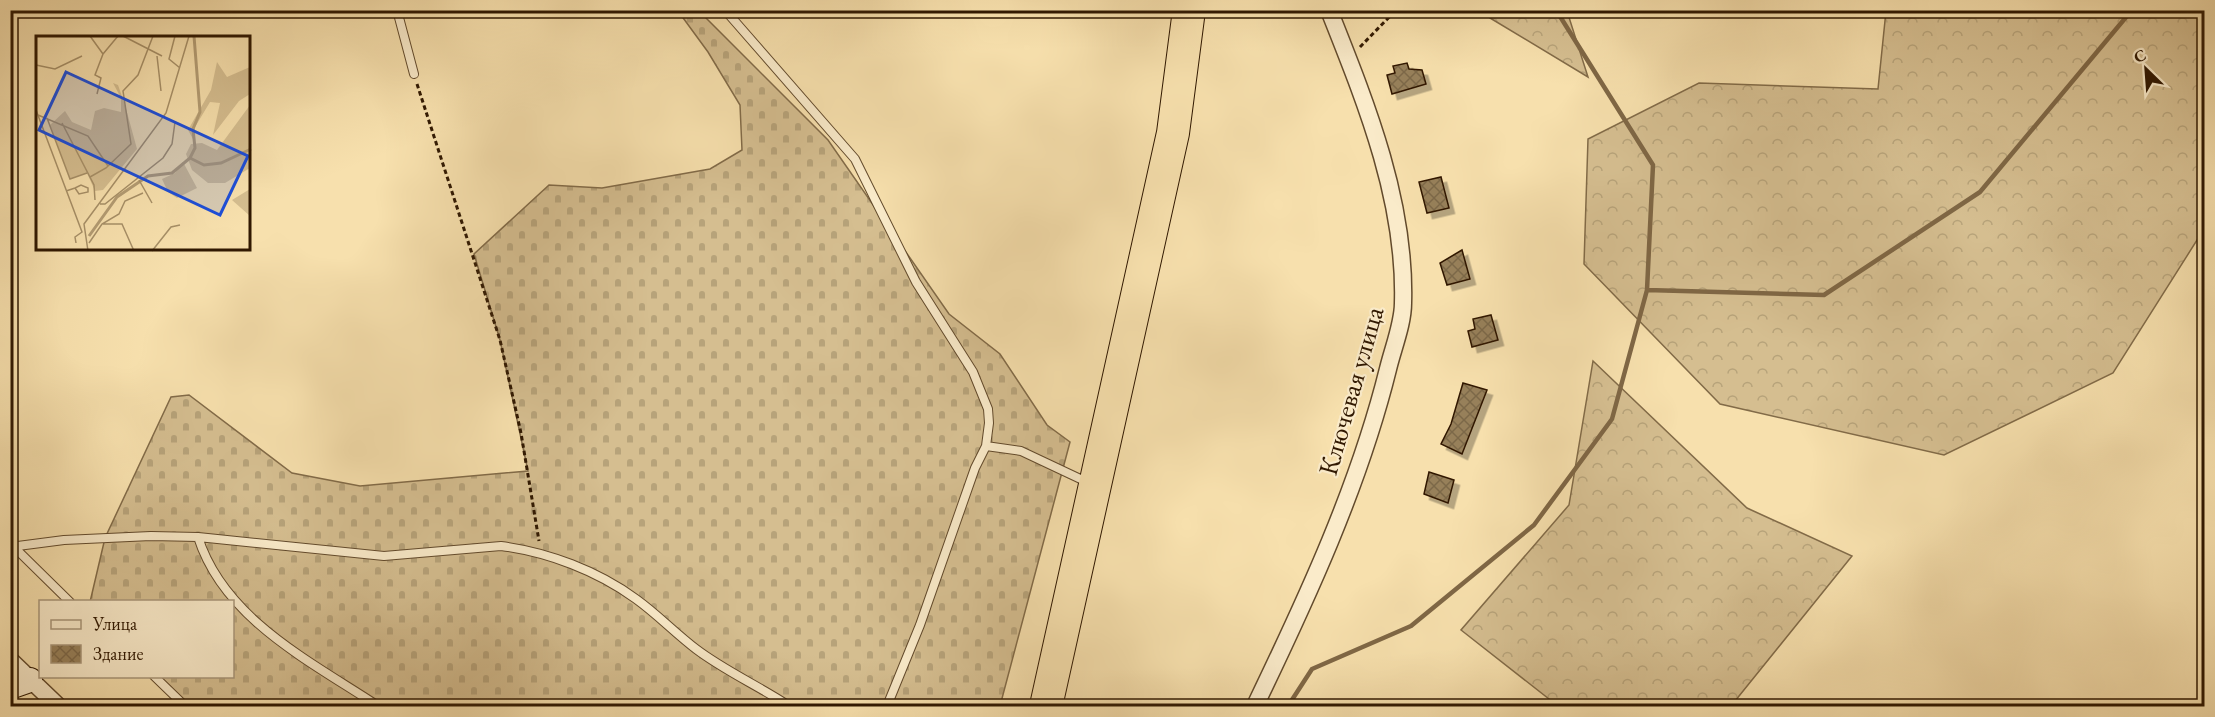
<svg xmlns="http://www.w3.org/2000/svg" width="2215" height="717" font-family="'EB Garamond',serif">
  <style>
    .forest { fill: url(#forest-crowns); stroke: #826b48; stroke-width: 1.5 }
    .cemetery { fill: url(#cemetery-stones); stroke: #826b48; stroke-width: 1.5 }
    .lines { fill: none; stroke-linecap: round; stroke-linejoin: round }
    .stream { stroke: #7f6745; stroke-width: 4.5 }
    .building { fill: url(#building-cross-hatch); stroke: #301801; stroke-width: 1.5; filter: url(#shadow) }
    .lane-casing { stroke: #624a2c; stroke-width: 10 }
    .street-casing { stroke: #624a2c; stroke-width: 19 }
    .secondary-casing { stroke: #301801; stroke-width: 26 }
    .highway-casing { stroke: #301801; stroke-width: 34 }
    .path { stroke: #301801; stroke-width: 3; stroke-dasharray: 4.5 3; stroke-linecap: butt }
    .lane { stroke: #faebca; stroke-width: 8 }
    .street { stroke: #faebca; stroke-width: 16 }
    .secondary { stroke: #faebca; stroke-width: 24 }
    .highway { stroke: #f7e0ad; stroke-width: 32 }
    .labels { text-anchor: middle; stroke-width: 4.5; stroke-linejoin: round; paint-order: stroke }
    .street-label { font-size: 27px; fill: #301801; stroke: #faebca }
    .inset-river { fill: none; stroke: #b39c73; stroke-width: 3 }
    .inset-road { fill: none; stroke: #a79068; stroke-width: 1.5 }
    .view { fill: #1d4ed8; fill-opacity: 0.15; stroke: #1d4ed8; stroke-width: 3 }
    .inset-edge { fill: none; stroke: #301801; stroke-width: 3 }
  </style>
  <defs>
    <pattern id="forest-crowns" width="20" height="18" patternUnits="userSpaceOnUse" patternTransform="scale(1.5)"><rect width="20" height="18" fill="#d5be90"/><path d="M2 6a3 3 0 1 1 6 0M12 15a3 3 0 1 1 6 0" fill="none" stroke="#b7a37a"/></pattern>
    <pattern id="cemetery-stones" width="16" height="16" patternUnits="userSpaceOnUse" patternTransform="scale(1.5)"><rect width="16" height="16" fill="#d5be90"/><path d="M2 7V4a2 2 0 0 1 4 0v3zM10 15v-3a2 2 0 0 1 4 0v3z" fill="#b7a37a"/></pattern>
    <pattern id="building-cross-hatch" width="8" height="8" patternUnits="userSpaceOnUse" patternTransform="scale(1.5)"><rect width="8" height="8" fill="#97805a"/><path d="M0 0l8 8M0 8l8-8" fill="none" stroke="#7c6848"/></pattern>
    <filter id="shadow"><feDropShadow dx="5.5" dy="5.5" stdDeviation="0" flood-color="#0004"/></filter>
  </defs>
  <rect width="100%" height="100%" fill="#f7e0ad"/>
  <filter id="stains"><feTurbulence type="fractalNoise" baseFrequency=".00333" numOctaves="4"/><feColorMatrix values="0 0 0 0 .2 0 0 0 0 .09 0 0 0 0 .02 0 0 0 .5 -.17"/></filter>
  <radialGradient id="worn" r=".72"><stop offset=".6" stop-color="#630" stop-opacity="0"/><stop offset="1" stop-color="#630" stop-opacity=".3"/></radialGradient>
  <path class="forest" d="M1490 11H1567L1588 77 1490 18Z
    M1886 11H2204V229L2113 373 1944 455 1720 404 1584 264 1588 139 1699 83 1878 89Z
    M1593 361 1747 508 1852 556 1731 706H1558L1461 630 1569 505Z"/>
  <path class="cemetery" d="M678 11H699L828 140 949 314 1000 354 1047 425 1070 442 1000 706H185L154 677 232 676V602H90L105 538 171 397 189 395 292 473 360 486 528 471 500 340 474 254 549 185 602 188 710 169 742 150 740 105 708 52Z"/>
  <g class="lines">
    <path class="stream" d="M1647 290 1824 295 1980 192 2132 10
      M1288 706 1312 669 1411 626 1534 525 1612 419 1647 290 1653 165 1556 10"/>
  </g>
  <path class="building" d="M1407 63 1409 69 1422 70 1426 84 1392 94 1387 75 1395 73 1393 66Z
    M1441 177 1449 208 1427 213 1419 182Z
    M1462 250 1470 279 1447 285 1440 263Z
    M1491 315 1498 340 1472 347 1468 331 1475 329 1473 319Z
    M1463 383 1487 390 1462 454 1441 444 1451 424Z
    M1429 472 1454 480 1448 503 1424 494Z"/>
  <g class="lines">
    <defs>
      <path id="lane" d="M397 10 414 74
        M725 10 855 159 916 282 973 372 988 409 989 423 986 446 975 468 920 625 887 706
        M986 446 1021 451 1089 483
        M198 537C224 619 310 661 378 706
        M13 546 70 602
        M10 547 64 540 151 536 198 537 384 556 501 546C548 552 598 571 636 599 657 614 675 633 696 649 725 671 759 686 789 706
        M154 676 185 706"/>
      <path id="street" d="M10 660 58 706
        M1255 706C1307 598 1359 486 1388 369 1393 348 1403 324 1403 303 1406 201 1366 103 1329 10"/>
      <path id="secondary" d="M10 687 30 680"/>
      <path id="highway" d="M1046 706 1173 133 1189 10"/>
    </defs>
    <use href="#lane" class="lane-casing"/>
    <use href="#street" class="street-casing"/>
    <use href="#secondary" class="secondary-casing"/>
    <use href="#highway" class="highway-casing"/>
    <path class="path" d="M1360 47 1396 10
      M417 84 500 340 521 433 539 541"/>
    <use href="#lane" class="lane"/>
    <use href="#street" class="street"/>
    <use href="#secondary" class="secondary"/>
    <use href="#highway" class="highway"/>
  </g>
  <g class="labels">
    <g class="street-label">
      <text transform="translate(1351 391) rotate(-74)" y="9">Ключевая улица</text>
    </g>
  </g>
  <g transform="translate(36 36)">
    <rect width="214" height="214" fill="#f7e0ad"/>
    <path d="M181 26 191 41 214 31V58L203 65 177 99 184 67 174 66 159 91 157 103 152 94 175 54ZM214 69V132L189 147H172L156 134 150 118 155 108 166 107 181 114ZM147 126 161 152 141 162 132 156 126 143 139 137ZM214 153V180L196 164Z" fill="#d5be90"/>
    <path d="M77 47 82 49 89 69 101 113 67 154 59 155 51 137 34 143 14 89 29 75 36 86 55 94 59 75 68 72 85 76V62Z" fill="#d5be90"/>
    <path class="inset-river" d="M154 122 168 129 185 127 215 113M53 200 81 161 112 140 136 137 154 122 159 112 157 93 164 76 158 0"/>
    <path class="inset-road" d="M54 0 67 18M87 0 126 20M139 0 133 23 144 32M67 18 82 0M121 20 125 55M0 29 19 33 46 20M61 58 65 42 59 39 67 18M0 74 46 196 39 201 40 207M2 79 52 100 72 130M11 82 34 143 51 137M26 87 58 149 59 164M54 141 70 132 95 108 87 55 102 39 117 0M103 144 116 167M30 155 39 152 45 149 52 152V156L43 158 39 152M64 168H69L127 122 136 108 139 86M67 188H86L98 215M53 207 66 188 83 178 89 165 107 157M52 215 48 188 130 77 153 0M116 215 135 191 144 189"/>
    <path class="view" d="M30 36 212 120 184 179 3 94Z"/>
    <rect width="214" height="214" class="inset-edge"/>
  </g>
  <rect width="2215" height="717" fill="none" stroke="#f7e0ad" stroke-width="36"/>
  <rect x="12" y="12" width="2191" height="693" fill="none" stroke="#301801" stroke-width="3"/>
  <rect x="18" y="18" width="2179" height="681" fill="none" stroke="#301801" stroke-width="1.5"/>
  <rect x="39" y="600" width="195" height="78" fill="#faebca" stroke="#a9977a" stroke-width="1.5"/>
  <rect x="51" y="620" width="30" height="9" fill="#faebca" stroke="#a9977a" stroke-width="1.5"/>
  <text x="93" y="630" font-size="18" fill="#301801">Улица</text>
  <rect x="51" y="645" width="30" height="18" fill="url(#building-cross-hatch)" stroke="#a9977a" stroke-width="1.5"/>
  <text x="93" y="660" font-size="18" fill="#301801">Здание</text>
  <g transform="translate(2146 69) rotate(335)" stroke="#faebca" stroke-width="4.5" paint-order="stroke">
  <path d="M0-4.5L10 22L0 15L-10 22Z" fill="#301801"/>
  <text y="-9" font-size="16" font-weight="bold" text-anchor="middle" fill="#301801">С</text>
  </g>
  <rect width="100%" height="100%" filter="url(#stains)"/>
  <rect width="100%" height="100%" fill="url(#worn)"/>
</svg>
